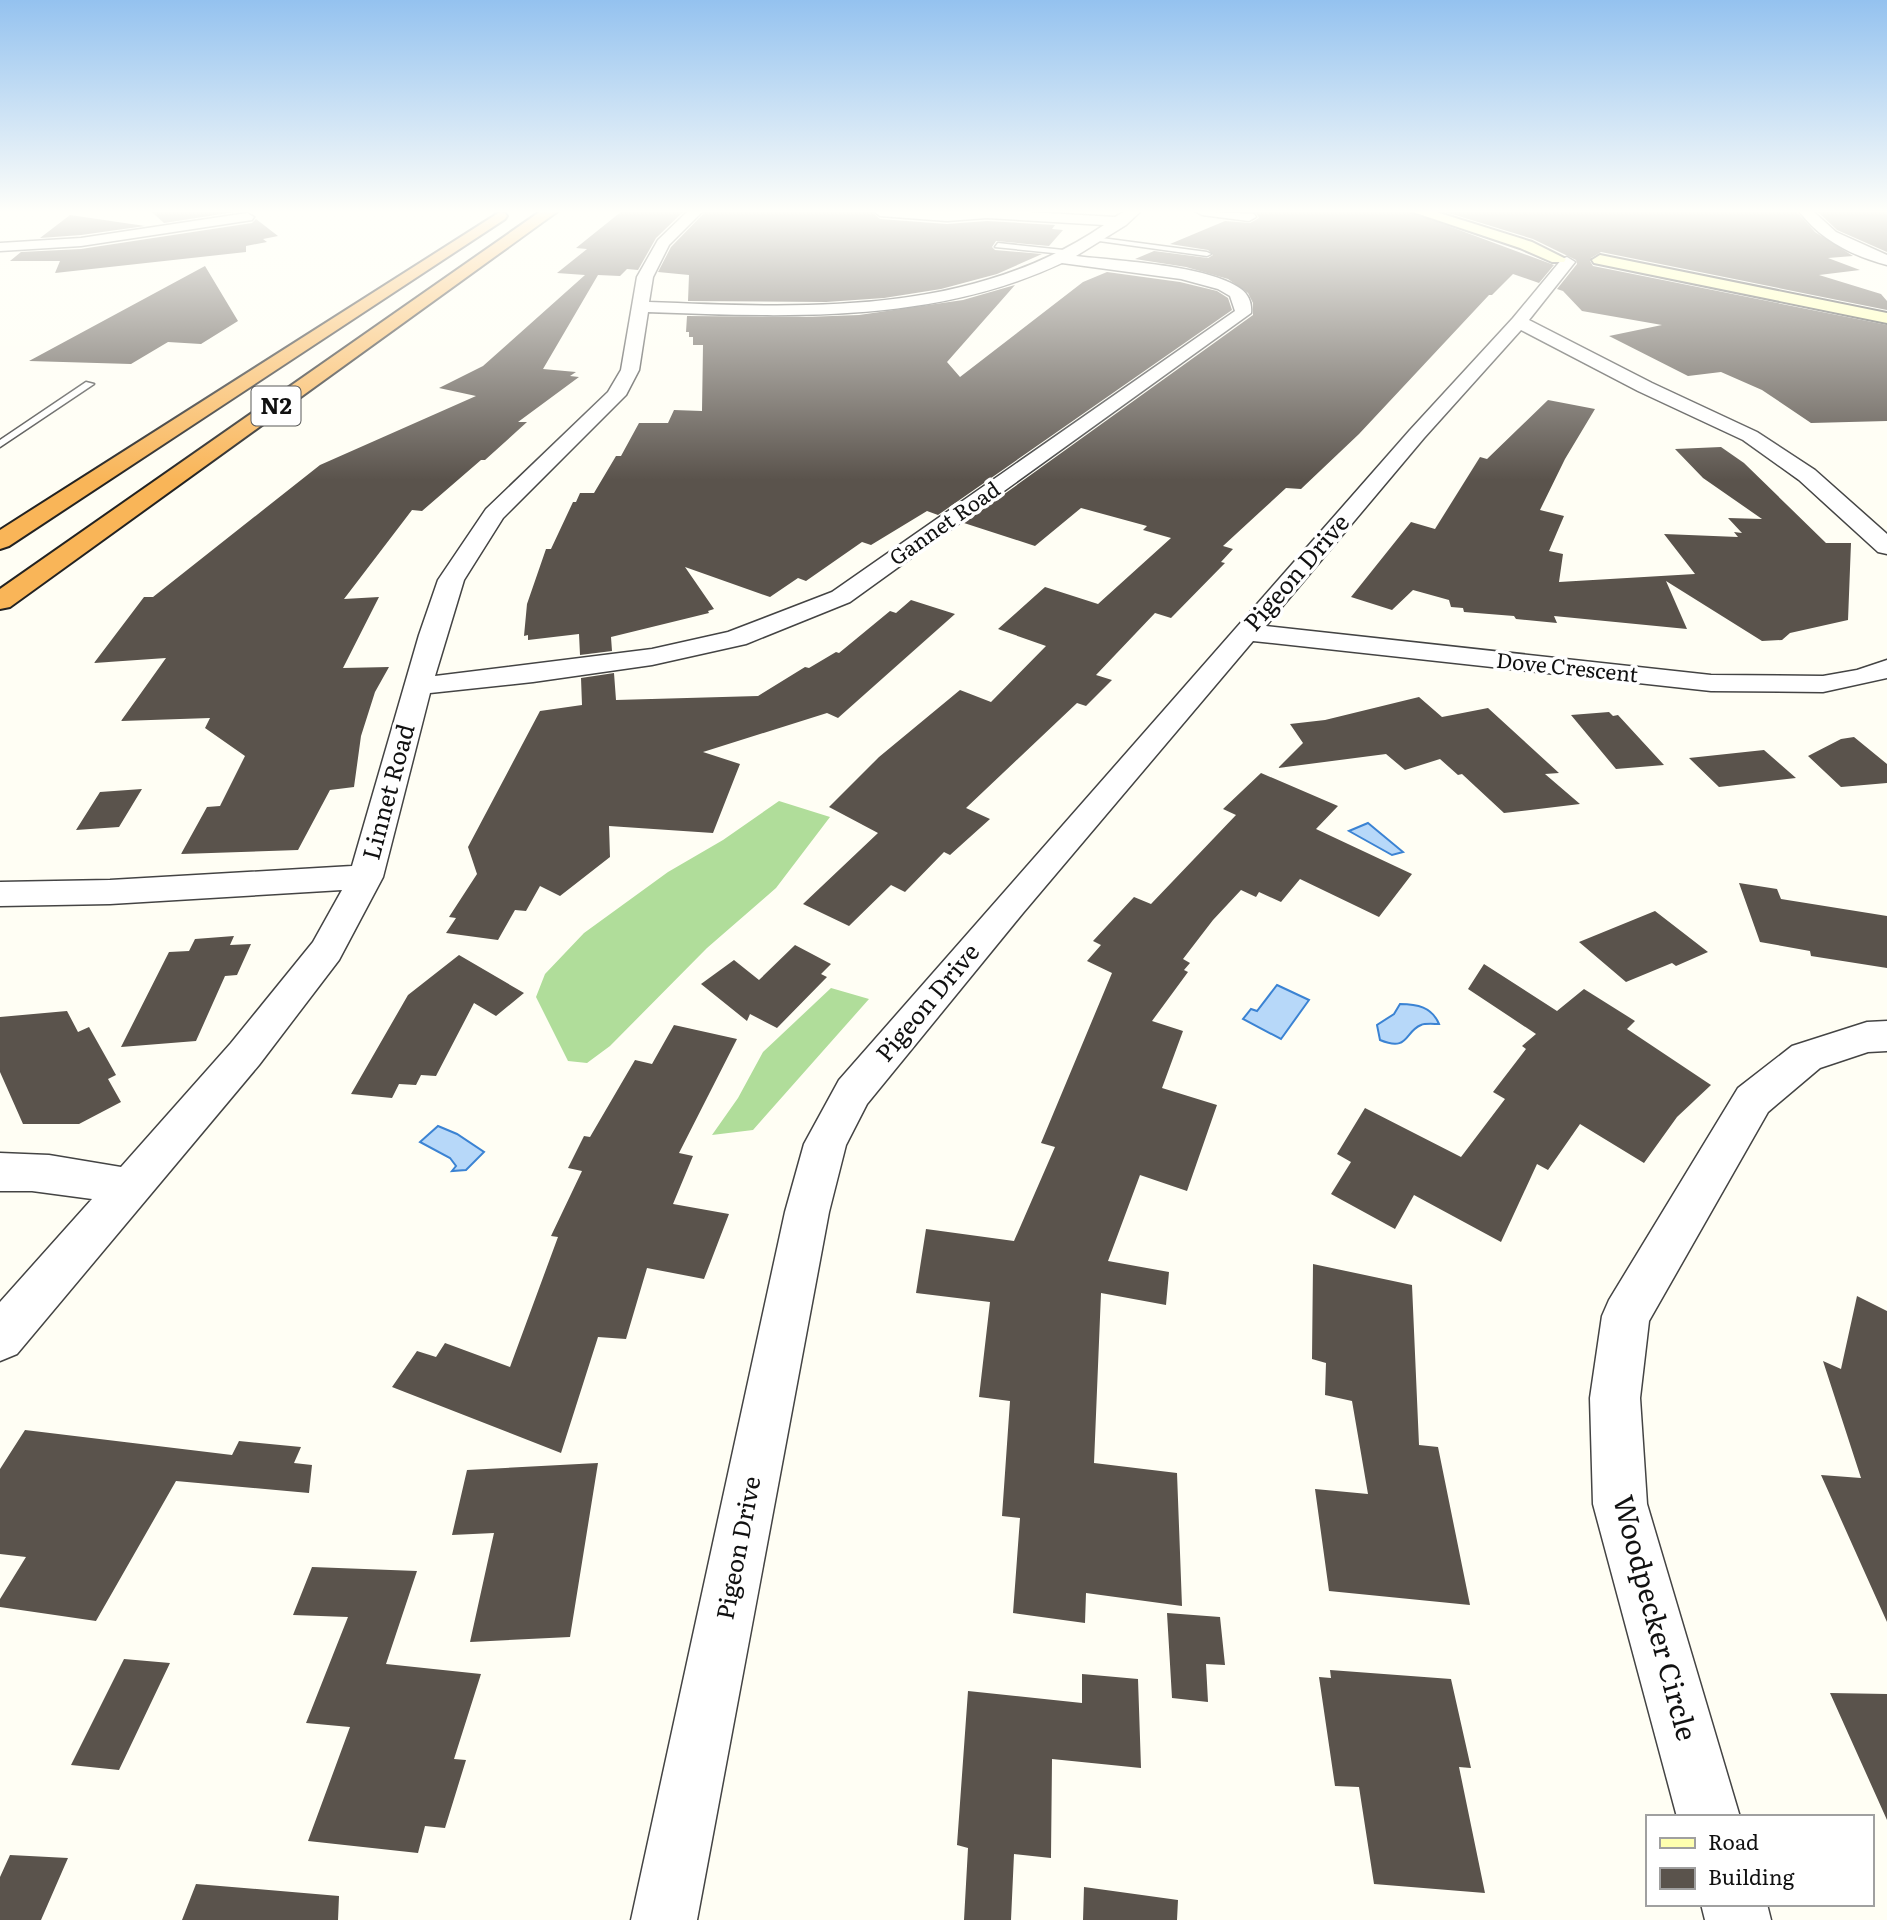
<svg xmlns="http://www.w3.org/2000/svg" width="1887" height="1920" font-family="Literata,serif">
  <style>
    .forest { fill: #b0dd9a }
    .water { fill: #b7d8f9; stroke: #3b83d3; stroke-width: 2 }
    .building { fill: #5a534c }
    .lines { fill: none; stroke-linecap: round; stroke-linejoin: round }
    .lane-casing { stroke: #444; stroke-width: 3 }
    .street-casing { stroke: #444; stroke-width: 3 }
    .secondary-casing { stroke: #333; stroke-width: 4 }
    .highway-casing { stroke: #222; stroke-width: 4 }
    .lane { fill: #fff; fill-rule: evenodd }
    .street { fill: #fff; fill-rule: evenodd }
    .secondary { fill: #feffaf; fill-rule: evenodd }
    .highway { fill: #f9b558; fill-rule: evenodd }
    .labels { text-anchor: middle; stroke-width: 7; stroke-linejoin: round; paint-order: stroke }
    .far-street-label { font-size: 21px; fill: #111; stroke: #fff }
    .shield { fill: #fff; stroke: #585858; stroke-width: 2 }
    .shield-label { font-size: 23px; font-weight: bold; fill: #111 }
    .street-label { font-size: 24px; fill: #111; stroke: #fff }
    .near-street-label { font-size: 28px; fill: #111; stroke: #fff }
  </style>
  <rect width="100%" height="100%" fill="#fffef4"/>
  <path class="forest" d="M779 801 830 817 776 888 707 948 610 1046 587 1063 568 1061 536 997 545 974 584 933 668 872 723 840Z
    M831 988 869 999 753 1130 712 1135 738 1098 763 1052Z"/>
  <path class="water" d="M1368 823 1403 852 1392 855 1349 831Z
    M1277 985 1309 1000 1281 1039 1243 1019 1251 1009 1257 1011Z
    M1400 1004C1417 1004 1432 1007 1439 1024 1434 1024 1425 1023 1421 1025 1404 1032 1409 1052 1380 1040L1377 1025 1394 1014Z
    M438 1126 457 1134 484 1152 466 1170 452 1171 456 1166 450 1158 420 1142Z"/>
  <path class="building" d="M151 211H241L164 223Z
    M622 211H684L656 238 638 270 627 269 620 276 598 275 543 369 576 372 570 376 579 377 518 422H527L485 460H481L422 511 412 510 344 599 379 597 343 668 389 667 375 692 361 736 354 787 330 790 298 850 181 854 207 807 220 806 245 756 205 728 210 718 121 721 166 658 94 663 144 597H153L320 465 476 396 439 388 483 366 585 275 557 273 587 249 576 248Z
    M706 211H871L880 219 947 224 987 221 1055 225 1052 229 1063 230 1049 246 996 241 992 247 995 250 1042 254 997 274 941 289 884 298 826 302 688 301 689 275 658 272 671 247Z
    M1251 211H1408L1554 265 1539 283 1513 274 1492 295H1489L1359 434 1301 489 1286 488 1223 546 1233 549 1221 562 1225 563 1171 618 1155 613 1096 675 1112 680 1086 706 1077 703 966 808 990 819 950 855 944 852 905 892 891 885 849 926 803 904 878 833 829 807 879 757 960 690 991 702 1046 646 998 629 1045 587 1098 604 1171 538 1143 530 1147 526 1081 508 1035 546 964 523 1253 315V303L1248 293 1228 279 1186 267 1135 259 1154 251 1208 258 1213 255 1208 250 1170 244 1225 221 1250 223 1259 218 1256 213Z
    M1442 211H1796L1815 232 1853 256 1828 258 1860 270 1819 275 1881 294 1887 301V310L1601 252 1591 258 1590 261 1593 266 1887 325V421L1811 423 1762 390 1721 372 1688 376 1609 336 1662 325 1582 311 1563 291 1557 289 1577 264 1576 260 1533 239Z
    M1817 211H1887V252L1837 230Z
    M70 215 145 226 81 235 40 238Z
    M256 219 278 236 263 239 267 242 246 246V252L55 273 60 261H10L21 252 81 249 252 223Z
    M205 266 238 321 201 344 168 342 131 364 29 361Z
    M1107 272 1180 282 1217 291 1228 298 1232 310 938 515 927 511 871 545 862 542 806 581 798 578 770 597 685 567 714 609 708 611 709 613 611 637 612 651 580 655 579 634 528 640V635L524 636 527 604 546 549H551L573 502H576L580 493H594L616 456H621L639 423H668L674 410 702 411 703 345H693V337H689V332H686L687 316 806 317 859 315 963 300 1015 285 947 362 960 377 1083 282Z
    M1548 400 1595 409 1565 459 1540 510 1564 516 1549 551 1563 554 1559 582 1695 574 1664 534 1738 537 1734 532 1742 533 1728 518 1762 519 1703 478 1675 449 1721 447 1744 463 1826 543H1851L1848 620 1790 633 1782 640 1762 641 1666 581 1687 629 1554 616 1557 623 1516 619 1514 616 1464 612 1463 608 1451 607 1449 600 1413 590 1392 610 1351 597 1411 522 1435 529 1480 457 1487 459Z
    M911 600 955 614 838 718 827 713 703 752 740 764 713 833 609 826 610 857 560 896 540 886 526 911 515 910 498 940 446 933 456 918 449 917 477 874 468 847 540 711 582 705 581 678 614 673 616 700 758 696 805 667 809 668 836 652 839 653 890 611 896 613Z
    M1419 697 1442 717 1488 708 1559 773 1545 774 1580 804 1504 813 1462 774 1458 775 1440 759 1405 770 1386 754 1278 768 1303 743 1290 724 1325 720Z
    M1609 712 1613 716 1618 715 1664 765 1616 769 1571 715Z
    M1854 737 1887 764V783L1841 787 1808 756 1841 739Z
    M1764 750 1796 778 1719 787 1689 758Z
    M1261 773 1338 806 1316 829 1412 874 1379 917 1300 879 1281 902 1259 892 1256 897 1241 890 1213 920 1183 959 1190 963 1184 970 1188 972 1152 1021 1183 1031 1162 1088 1217 1105 1187 1191 1140 1175 1108 1261 1169 1272 1166 1305 1101 1293 1094 1463 1177 1473 1182 1606 1086 1593 1085 1623 1013 1613 1020 1518 1002 1516 1010 1401 979 1397 990 1302 916 1293 926 1229 1014 1241 1055 1147 1041 1143 1112 973 1087 961 1101 945 1093 941 1134 897 1151 904 1236 815 1223 809Z
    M142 789 119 827 76 830 100 792Z
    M1739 883 1777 889 1781 899 1887 916V968L1811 956 1810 951 1760 942Z
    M1655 911 1708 952 1676 966 1672 963 1626 982 1579 942Z
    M234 936 230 945 251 944 237 975 225 976 196 1041 121 1047 169 952 189 951 195 939Z
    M795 945 831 964 821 974 827 977 777 1028 750 1014 747 1021 701 984 734 960 759 980Z
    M459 955 524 993 496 1016 474 1003 436 1076 421 1075 416 1085 399 1084 392 1098 351 1094 408 995Z
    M1484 964 1557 1011 1584 989 1635 1021 1627 1029 1711 1085 1677 1117 1644 1163 1580 1124 1548 1170 1537 1164 1501 1242 1414 1195 1395 1229 1331 1194 1351 1162 1337 1154 1365 1108 1461 1157 1505 1099 1493 1092 1526 1049 1522 1046 1536 1034 1468 989Z
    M67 1011 78 1032 89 1027 116 1075 108 1079 121 1102 79 1124H23L0 1072V1017Z
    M674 1025 737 1039 679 1153 693 1156 673 1204 729 1214 704 1279 647 1268 626 1339 598 1337 561 1453 392 1387 417 1351 436 1357 445 1343 510 1367 558 1237 551 1236 582 1171 568 1168 584 1136 590 1137 635 1060 652 1064Z
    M1313 1264 1412 1285 1419 1445 1438 1447 1470 1605 1329 1591 1315 1489 1368 1494 1352 1401 1325 1395 1326 1363 1312 1359Z
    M1857 1296 1887 1311V1622L1821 1475 1861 1478 1823 1361 1841 1369Z
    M25 1430 232 1455 239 1441 301 1447 294 1463 312 1465 309 1493 176 1481 96 1621 0 1607V1599L26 1557 0 1554V1469Z
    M598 1463 570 1637 470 1642 494 1533 452 1535 467 1470Z
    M312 1567 417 1571 386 1664 481 1674 454 1759 466 1760 445 1828 425 1826 418 1853 308 1841 350 1727 306 1723 348 1617 293 1615Z
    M1167 1613 1220 1617 1225 1665 1206 1664 1208 1702 1172 1698Z
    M124 1659 170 1663 119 1770 71 1765Z
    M1330 1670 1451 1679 1471 1768 1459 1767 1485 1893 1374 1884 1359 1787 1335 1786 1319 1677 1331 1678Z
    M1082 1674 1138 1679 1141 1768 1052 1759 1051 1858 1014 1854 1011 1920H964L968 1848 957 1845 968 1691 1082 1703Z
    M1830 1693 1887 1694V1820Z
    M10 1855 68 1858 41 1920H0V1877Z
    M196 1884 339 1896 338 1920H182Z
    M1084 1887 1178 1900 1177 1920H1083Z"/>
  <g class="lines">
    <defs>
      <path id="lane" d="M1094 237 1207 252 1211 254 1207 256 1092 240Z
        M998 243 1073 251 1077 253 1073 255 995 247Z
        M86 382 94 384 0 447V440Z"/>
      <path id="street" d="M688 211H703L669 245 653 277 649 302C805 308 969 317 1104 225L987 218 947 221 880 216 874 211H1010L1115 217 1125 211H1141L1126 225 1076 256C1117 261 1209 265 1241 289 1249 295 1252 304 1251 313L850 602 746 644 652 665 533 682 430 693 383 877 339 960 259 1065 17 1354 0 1361V1302L92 1199 32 1191H0V1153L49 1155 121 1167 231 1043 313 942 342 890 110 904 0 906V882L110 880 352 866 419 635 438 580 486 509 608 392 621 370 637 277 658 240ZM1062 263 1181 279 1218 289 1230 296 1235 311 832 592 728 632 652 649 435 676 464 580 503 518 626 395 639 370 648 312C788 317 932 324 1062 263Z
        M1195 211 1254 214 1256 217 1249 221 1202 215Z
        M1799 211H1813L1836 232 1887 255V265C1853 256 1820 240 1799 211Z
        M247 213 254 217 252 220 81 246 0 251V243L81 238Z
        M1567 257 1575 262 1529 320 1652 383 1757 432 1815 470 1887 534V554L1878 552 1799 480 1743 440 1638 391 1521 330 1424 438 1266 626 1711 675 1823 676 1857 670 1887 660V678L1823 692 1711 691 1253 641 1023 913 867 1104 846 1145 829 1212 697 1920H631L785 1212 804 1144 839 1080 1410 430 1513 318 1562 259Z
        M1887 1021V1051L1868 1052 1820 1068 1768 1112 1649 1321 1640 1398 1647 1504 1740 1817H1677L1593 1504 1590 1398 1602 1316 1609 1300 1738 1088 1792 1046 1867 1022Z
        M1701 1904H1767L1771 1920H1705Z"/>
      <path id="secondary" d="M1410 211H1433L1532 242 1566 259 1564 262H1552L1520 248Z
        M1600 255 1887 313V323L1594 263 1592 260Z"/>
      <path id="highway" d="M541 211H558L10 607 0 609V589Z
        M500 212 505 213 507 216 505 219 9 546 0 549V530Z"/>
    </defs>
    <use href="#lane" class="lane-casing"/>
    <use href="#street" class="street-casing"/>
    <use href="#secondary" class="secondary-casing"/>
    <use href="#highway" class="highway-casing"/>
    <use href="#lane" class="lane"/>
    <use href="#street" class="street"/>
    <use href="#secondary" class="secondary"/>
    <use href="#highway" class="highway"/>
  </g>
  <linearGradient id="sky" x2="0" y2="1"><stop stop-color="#94c2ef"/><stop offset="0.44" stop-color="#fffffa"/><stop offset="1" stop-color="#fffffa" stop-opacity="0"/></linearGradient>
  <rect width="1887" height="480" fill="url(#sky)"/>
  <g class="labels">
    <g class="far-street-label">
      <text transform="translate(945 524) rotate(-35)" y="7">Gannet Road</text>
      <text transform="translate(1567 668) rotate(6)" y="7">Dove Crescent</text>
    </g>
    <rect class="shield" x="251.5" y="386.5" width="49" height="39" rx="5"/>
    <g class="shield-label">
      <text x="276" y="414">N2</text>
    </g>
    <g class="street-label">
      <text transform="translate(1297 573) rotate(-49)" y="8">Pigeon Drive</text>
      <text transform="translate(389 792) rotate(-75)" y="8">Linnet Road</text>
      <text transform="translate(928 1003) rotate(-50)" y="8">Pigeon Drive</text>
      <text transform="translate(739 1548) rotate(-79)" y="8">Pigeon Drive</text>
    </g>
    <g class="near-street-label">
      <text transform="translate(1655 1618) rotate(75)" y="10">Woodpecker Circle</text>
    </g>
  </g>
  <rect x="1646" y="1815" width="228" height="91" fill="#ffffff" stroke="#a0a0a0" stroke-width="2"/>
  <rect x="1660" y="1838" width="35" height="10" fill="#feffaf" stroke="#a0a0a0" stroke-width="2"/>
  <text x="1708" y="1850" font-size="21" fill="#111111">Road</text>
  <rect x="1660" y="1868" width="35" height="21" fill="#5a534c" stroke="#a0a0a0" stroke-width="2"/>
  <text x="1708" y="1885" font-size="21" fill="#111111">Building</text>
</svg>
